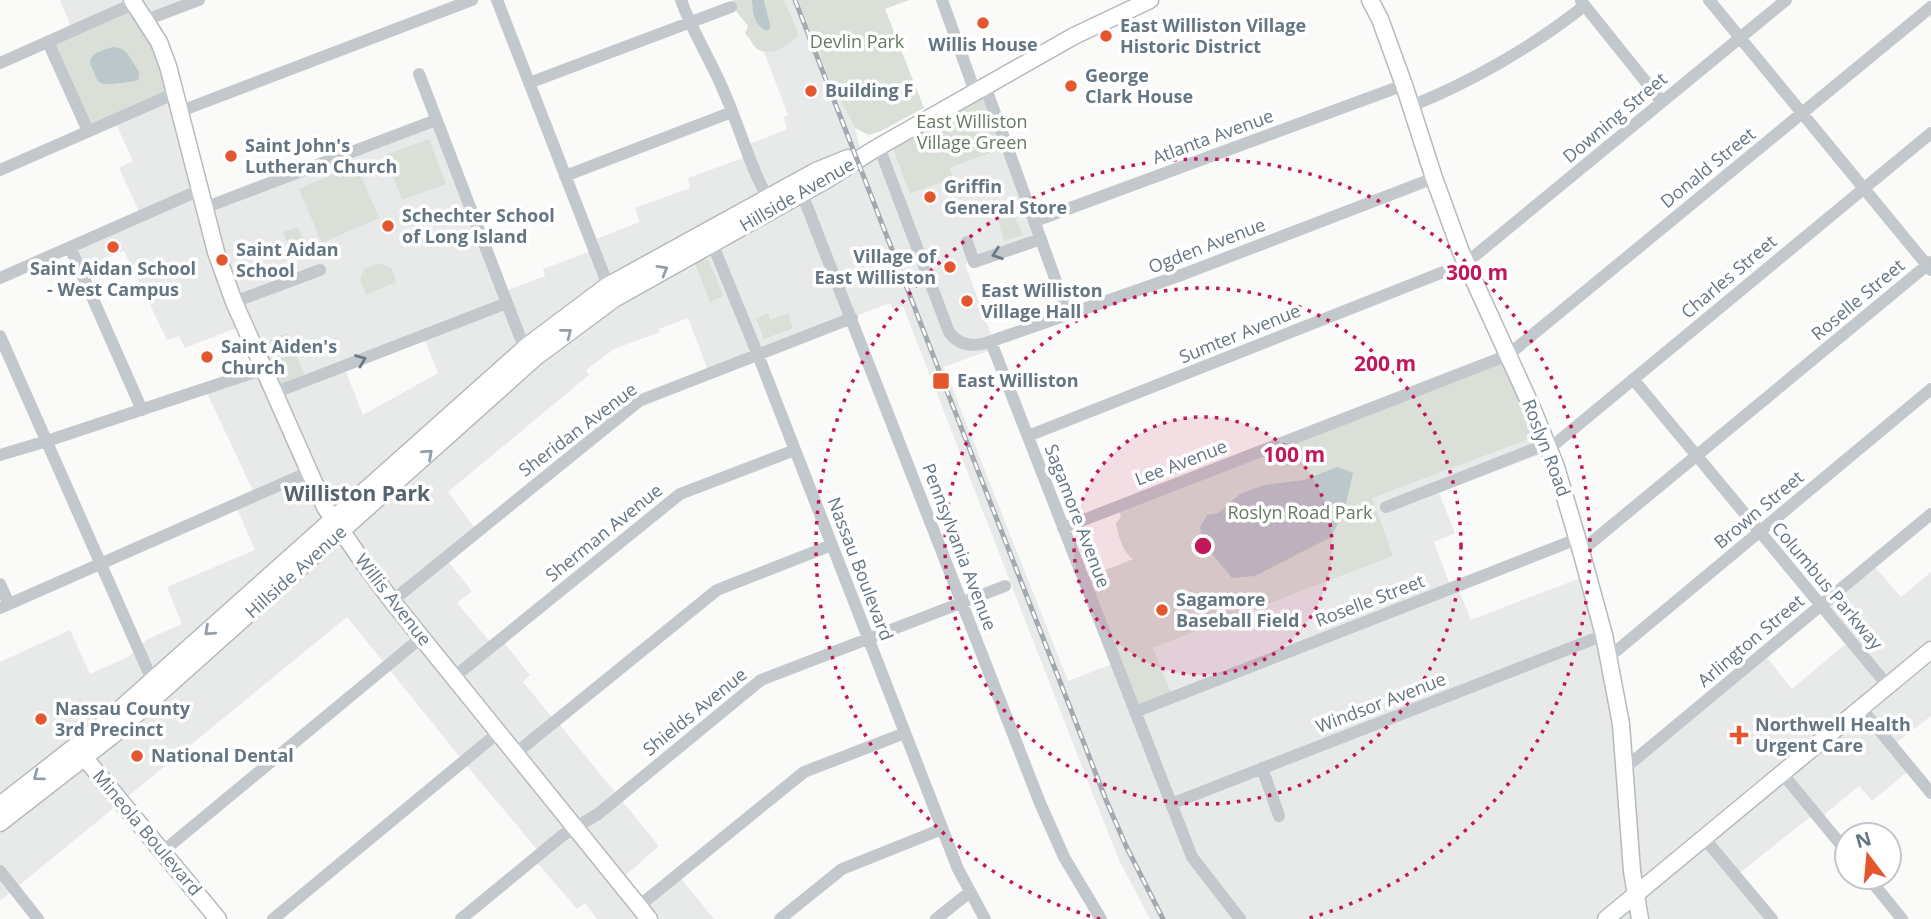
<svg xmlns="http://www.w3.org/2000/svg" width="1931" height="919" font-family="'Open Sans',sans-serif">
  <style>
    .built { fill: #e8e9e9; fill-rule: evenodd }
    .green { fill: #dadfd7 }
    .water { fill: #bbc7cb }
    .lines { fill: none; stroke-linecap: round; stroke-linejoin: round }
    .major-casing { stroke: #b5babe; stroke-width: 19 }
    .minor { stroke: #c3c8cc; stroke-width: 12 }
    .major { stroke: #fff; stroke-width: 16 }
    .rail-casing { stroke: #a2aab0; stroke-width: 5 }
    .rail { stroke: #fff; stroke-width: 2.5; stroke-dasharray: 8; stroke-linecap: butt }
    .oneway { stroke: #6a7a87 }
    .oneway2 { stroke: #939fa8 }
    .ring { fill: none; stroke: #c2185b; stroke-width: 3.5; stroke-dasharray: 3.5 7 }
    .poi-dot { fill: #e4572e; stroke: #fff; stroke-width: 2.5 }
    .labels { text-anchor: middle; stroke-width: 7; stroke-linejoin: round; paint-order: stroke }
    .poi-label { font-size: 18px; font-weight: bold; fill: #657683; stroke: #fff; text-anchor: start }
    .park-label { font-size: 18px; fill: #687a64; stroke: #fff }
    .street-label { font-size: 18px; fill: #657683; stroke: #fff }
    .quarter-label { font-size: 21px; font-weight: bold; fill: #57646e; stroke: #fff }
    .centre { fill: #c2185b; stroke: #fff; stroke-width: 3.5 }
    .ring-label { font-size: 21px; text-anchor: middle; font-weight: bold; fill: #c2185b; stroke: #fff; stroke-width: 7; stroke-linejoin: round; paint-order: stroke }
  </style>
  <rect width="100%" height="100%" fill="#fafaf8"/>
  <path class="built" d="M60 0H189L191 3 73 31Z
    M784 0H798L828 76 855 128 864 164 893 149 911 194 953 177 950 168 1006 147 1039 238 965 264 996 348 944 367 1068 681 1393 556 1371 498 1543 434 1549 451 1439 493 1455 533 1434 542 1451 588 1457 586 1471 620 1588 575 1625 767 1764 654 1792 689 1849 641 1822 608 1873 565 1901 597 1931 572V716L1892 746 1911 769 1872 801 1859 786 1819 819 1814 814 1736 876 1772 919H1150L1120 862 1097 805 903 306 893 310 890 303 709 373 688 318 659 329 660 332 614 349 586 370 589 375 448 492 477 531 445 558 472 591 457 603 493 645 501 639 530 675 523 682 554 720H556L659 846 619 881 638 906 678 875 714 919H597L585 903 577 909 534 859 540 853 463 761 347 617 0 901V662L70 630 90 674 128 657 148 639 182 624 167 587 255 550 235 504 255 495 205 389 264 369 244 325 185 348 179 336 167 340 124 251 80 269 70 247 141 216 119 168 133 161 114 120 176 93 203 205 436 120 503 292 545 276 543 269 594 250 591 241 640 222 635 208 690 188 688 178 743 158 740 148 787 129 783 117 788 115 764 52 798 35ZM423 336 438 373 363 415 344 367Z"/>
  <path class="green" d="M733 0H752V7L762 29 767 31 770 24 764 0H784L799 35C790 45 768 59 756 48 751 43 751 38 745 34L748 26 736 11Z
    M798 0H909L885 9 924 108 881 131 869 135 855 128 828 76Z
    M135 3 174 93 90 130 50 41Z
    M986 93 1006 147 950 168 953 178 910 194 893 149Z
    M429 139 446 184 402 200 385 155Z
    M356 164 379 218 322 243 299 189Z
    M1014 216 1023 235 1004 241 998 220Z
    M298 227 308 253 293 258 283 232Z
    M703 258 709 261 723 296 710 302 696 266 697 262Z
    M379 263 391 268 396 282 366 295 360 280 364 269Z
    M768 313 770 320 788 313 793 328 764 339 756 318Z
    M288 333 306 380 274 393 254 347Z
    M1508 356 1543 434 1372 498 1393 556 1153 648 1172 696 1136 710 1083 579 1133 559C1123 553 1118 535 1116 523L1121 517 1117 507Z"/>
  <path class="water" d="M752 0H764L770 24V28L767 31C755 28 752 11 752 0Z
    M113 47C126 48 128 54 134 64 138 71 141 72 138 80 132 82 109 85 104 84 97 82 96 78 94 72 93 69 89 64 90 61 91 53 106 49 113 47Z
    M1337 467 1353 473 1344 512 1331 537 1255 576 1232 578 1203 543 1200 527 1207 515 1218 513 1240 494 1264 485 1304 480Z"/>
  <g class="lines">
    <defs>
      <path id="major" d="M132 0 159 42 168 66 216 252 234 302 325 507 365 565 392 601 649 919
        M1370 0 1380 19 1404 85 1434 178 1461 252 1533 410 1556 467 1581 551 1604 635 1621 724 1632 871 1640 919
        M79 751 218 919
        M0 805 101 726 527 346 607 286 816 171 848 158
        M0 823 112 736 536 357 614 299 828 179 873 150 1074 36 1150 0
        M1606 919 1931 650"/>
    </defs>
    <use href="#major" class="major-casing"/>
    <path class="minor" d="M497 0 611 293
      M681 0C693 34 714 65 727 99 742 134 752 173 772 205
      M942 0 975 92
      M1709 0 1931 270
      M1581 1 1662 102
      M146 20 199 0
      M48 42 88 131
      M0 63 135 3
      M419 74 520 337 532 352
      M529 83 731 7
      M985 86 1068 314
      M1411 106C1470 83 1535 45 1584 6
      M181 111 472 0
      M879 147 949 332C958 345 972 347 986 343L1184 274 1434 178
      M0 170 176 93
      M565 176 732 112
      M799 186 1040 803 1064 857 1101 919
      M204 208 436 120
      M1035 221 1404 85
      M710 238 760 360 958 869 985 919
      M967 242 974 262 1041 239
      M70 247 142 410
      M0 278 200 190
      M234 302 320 270
      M0 336 145 664 153 681 158 686
      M991 342 1192 857 1240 919
      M1633 379 1888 686
      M274 393 507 303
      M1028 436 1466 263 1786 0
      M1549 449 1931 133
      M0 455 47 441 264 369
      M1386 507 1547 444
      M1063 528 1508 355 1931 7
      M1581 551 1931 262
      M0 584 9 604
      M392 601 639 401 852 318
      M0 608 309 472
      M1609 657 1931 389
      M454 677 680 494 795 450
      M1861 708 1931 793
      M1135 712 1577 539
      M516 753 717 590 832 545
      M1626 767 1931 514
      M1262 768 1279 816
      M1782 773 1847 852
      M1171 804 1604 635
      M1704 838 1772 919
      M162 852 422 637
      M0 871 38 919
      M1868 877 1902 919
      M639 906 804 772 905 733
      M273 919 499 732
      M461 919 563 835 598 814 761 680 1005 586
      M780 919 842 869 942 829
      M936 919 970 892"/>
    <use href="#major" class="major"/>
    <defs>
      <path id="rail" d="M795 0 1106 800 1126 846 1163 919"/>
    </defs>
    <use href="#rail" class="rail-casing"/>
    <use href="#rail" class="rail"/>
  </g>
  <defs><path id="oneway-chevron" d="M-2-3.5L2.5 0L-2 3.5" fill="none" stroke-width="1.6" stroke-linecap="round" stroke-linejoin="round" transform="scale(1.75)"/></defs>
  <g class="oneway">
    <use href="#oneway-chevron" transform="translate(997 254) rotate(161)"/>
    <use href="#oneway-chevron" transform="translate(361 360) rotate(-21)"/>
  </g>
  <g class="oneway2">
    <use href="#oneway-chevron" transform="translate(663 270) rotate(-30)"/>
    <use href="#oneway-chevron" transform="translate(567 333) rotate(-38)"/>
    <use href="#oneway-chevron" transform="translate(428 454) rotate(-42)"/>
    <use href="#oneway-chevron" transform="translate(209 631) rotate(138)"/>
    <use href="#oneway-chevron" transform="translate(38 776) rotate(143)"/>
  </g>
  <circle cx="1203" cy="546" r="129" fill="#c2185b" fill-opacity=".12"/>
  <g class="ring">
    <circle cx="1203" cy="546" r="129"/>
    <circle cx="1203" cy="546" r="258"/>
    <path d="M1100 919A387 387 0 1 1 1306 919"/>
  </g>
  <g class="poi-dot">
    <circle cx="983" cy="23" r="7"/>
    <circle cx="1106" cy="36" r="7"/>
    <circle cx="1071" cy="86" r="7"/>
    <circle cx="811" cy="91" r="7"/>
    <circle cx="231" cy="156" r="7"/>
    <circle cx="930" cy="197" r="7"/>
    <circle cx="388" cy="226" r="7"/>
    <circle cx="113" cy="247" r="7"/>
    <circle cx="222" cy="260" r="7"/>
    <circle cx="950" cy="267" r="7"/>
    <circle cx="967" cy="301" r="7"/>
    <circle cx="207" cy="357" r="7"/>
    <rect x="932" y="372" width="18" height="18" rx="3.5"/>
    <circle cx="1162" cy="610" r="7"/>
    <circle cx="41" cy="719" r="7"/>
    <path d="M1735.5 724.5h7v7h7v7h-7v7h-7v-7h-7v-7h7z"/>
    <circle cx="137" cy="756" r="7"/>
  </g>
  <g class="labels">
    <g class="poi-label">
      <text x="1120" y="32">East Williston Village<tspan x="1120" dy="21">Historic District</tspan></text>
      <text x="983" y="51" text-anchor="middle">Willis House</text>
      <text x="1085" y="82">George<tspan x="1085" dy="21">Clark House</tspan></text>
      <text x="825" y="97">Building F</text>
      <text x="245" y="152">Saint John's<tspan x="245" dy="21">Lutheran Church</tspan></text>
      <text x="944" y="193">Griffin<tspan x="944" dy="21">General Store</tspan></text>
      <text x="402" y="222">Schechter School<tspan x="402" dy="21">of Long Island</tspan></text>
      <text x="236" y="256">Saint Aidan<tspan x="236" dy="21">School</tspan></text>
      <text x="936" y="263" text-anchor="end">Village of<tspan x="936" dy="21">East Williston</tspan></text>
      <text x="113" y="275" text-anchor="middle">Saint Aidan School<tspan x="113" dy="21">- West Campus</tspan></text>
      <text x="981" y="297">East Williston<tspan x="981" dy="21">Village Hall</tspan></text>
      <text x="221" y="353">Saint Aiden's<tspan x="221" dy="21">Church</tspan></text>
      <text x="957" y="387">East Williston</text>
      <text x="1176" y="606">Sagamore<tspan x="1176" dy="21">Baseball Field</tspan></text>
      <text x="55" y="715">Nassau County<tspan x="55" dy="21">3rd Precinct</tspan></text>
      <text x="1755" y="731">Northwell Health<tspan x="1755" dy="21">Urgent Care</tspan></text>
      <text x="151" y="762">National Dental</text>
    </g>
    <g class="park-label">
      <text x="857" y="48">Devlin Park</text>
      <text x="972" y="128">East Williston<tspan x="972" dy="21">Village Green</tspan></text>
      <text x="1300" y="519">Roslyn Road Park</text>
    </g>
    <g class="street-label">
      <text transform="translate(1615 118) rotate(-40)" y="6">Downing Street</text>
      <text transform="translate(1213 137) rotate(-20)" y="6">Atlanta Avenue</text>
      <text transform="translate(1708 168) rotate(-39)" y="6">Donald Street</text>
      <text transform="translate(797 195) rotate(-30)" y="6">Hillside Avenue</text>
      <text transform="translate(1207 246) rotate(-21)" y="6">Ogden Avenue</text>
      <text transform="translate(1729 277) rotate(-40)" y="6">Charles Street</text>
      <text transform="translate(1858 300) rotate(-40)" y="6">Roselle Street</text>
      <text transform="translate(1240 334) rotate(-22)" y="6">Sumter Avenue</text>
      <text transform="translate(578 430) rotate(-37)" y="6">Sheridan Avenue</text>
      <text transform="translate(1546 448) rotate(69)" y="6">Roslyn Road</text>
      <text transform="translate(1181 463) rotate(-21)" y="6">Lee Avenue</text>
      <text transform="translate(1759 510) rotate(-40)" y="6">Brown Street</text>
      <text transform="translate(1077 516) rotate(69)" y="6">Sagamore Avenue</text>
      <text transform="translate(604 533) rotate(-39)" y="6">Sherman Avenue</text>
      <text transform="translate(959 547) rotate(69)" y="6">Pennsylvania Avenue</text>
      <text transform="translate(860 569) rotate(69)" y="6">Nassau Boulevard</text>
      <text transform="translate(296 572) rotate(-42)" y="6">Hillside Avenue</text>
      <text transform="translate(1827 586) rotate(50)" y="6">Columbus Parkway</text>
      <text transform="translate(393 600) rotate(52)" y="6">Willis Avenue</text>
      <text transform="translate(1370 601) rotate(-21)" y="6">Roselle Street</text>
      <text transform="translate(1751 641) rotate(-40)" y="6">Arlington Street</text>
      <text transform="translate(1381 703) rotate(-21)" y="6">Windsor Avenue</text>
      <text transform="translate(695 712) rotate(-39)" y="6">Shields Avenue</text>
      <text transform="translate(147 833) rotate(50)" y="6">Mineola Boulevard</text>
    </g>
    <g class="quarter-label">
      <text x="357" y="501">Williston Park</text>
    </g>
  </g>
  <circle cx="1203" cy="546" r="10" class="centre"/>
  <g class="ring-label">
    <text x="1477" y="280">300 m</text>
    <text x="1385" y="371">200 m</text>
    <text x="1294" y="462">100 m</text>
  </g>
  <g transform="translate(1868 856) rotate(344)"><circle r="33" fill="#ffffff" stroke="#c1c8cd" stroke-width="2"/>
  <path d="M0-5L12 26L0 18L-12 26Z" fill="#e4572e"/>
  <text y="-10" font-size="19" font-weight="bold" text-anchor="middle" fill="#657683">N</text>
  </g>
</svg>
